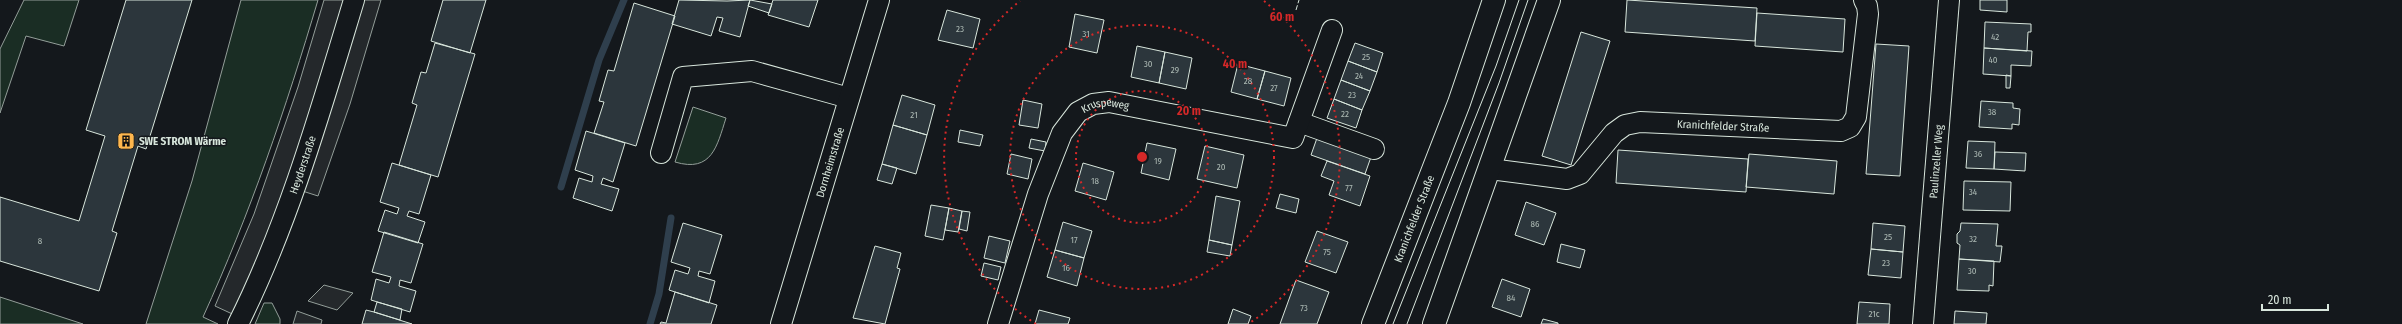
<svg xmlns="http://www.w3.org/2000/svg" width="2402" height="324" font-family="'Fira Sans Condensed',sans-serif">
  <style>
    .green { fill: #1a2d24; stroke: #939e99 }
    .parking { fill: #24282b; stroke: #939e99 }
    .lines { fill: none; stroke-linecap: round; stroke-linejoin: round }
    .stream { stroke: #2f3f4d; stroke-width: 7 }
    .building { fill: #2c363c; stroke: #d8e6dc }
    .minor-casing { stroke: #d8e6dc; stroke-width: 22 }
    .secondary-casing { stroke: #d8e6dc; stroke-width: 24 }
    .minor { stroke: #14181c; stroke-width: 20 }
    .secondary { stroke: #14181c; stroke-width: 22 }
    .tram { stroke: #d8e6dc; stroke-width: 1 }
    .fence { stroke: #d8e6dc; stroke-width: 1; stroke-dasharray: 5 2; stroke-linecap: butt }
    .ring { fill: none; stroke: #d62828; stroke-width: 2; stroke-dasharray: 2 4 }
    .labels { text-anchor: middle; stroke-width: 3; stroke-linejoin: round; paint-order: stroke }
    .number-label { font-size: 9px; fill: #adbab4 }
    .street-label { font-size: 11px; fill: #d8e6dc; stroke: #14181c }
    .poi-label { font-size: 11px; font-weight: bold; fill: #d8e6dc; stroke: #14181c; text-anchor: start }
    .centre { fill: #d62828; stroke: #14181c; stroke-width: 2 }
    .ring-label { font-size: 12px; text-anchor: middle; font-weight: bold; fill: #d62828; stroke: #14181c; stroke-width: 3; stroke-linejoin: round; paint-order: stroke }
  </style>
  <rect width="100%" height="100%" fill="#14181c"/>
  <path class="green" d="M24 0H79L64 46 26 36 0 113V49Z
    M241 0H318C286 108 250 214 203 317L218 324H146L192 181Z
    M693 107 726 118C717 146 712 173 675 162Z
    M0 297 83 324H0Z
    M264 303H272L280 319V324H255Z"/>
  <path class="parking" d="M324 0H381L350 104 318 196 293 188 241 318 215 306 254 214 298 87Z
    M324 285 353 293 337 310 308 301Z
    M297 311 322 320 321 324H293Z"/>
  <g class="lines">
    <path class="stream" d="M561 187 599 60 624 0
      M650 324 659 294 671 218"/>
  </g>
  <path class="building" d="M126 0H192L146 149 138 146 112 231 117 233 99 291 0 261V197L79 221 105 136 86 130Z
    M443 0H486L470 53 431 41Z
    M679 0 727 1 750 0 740 37 719 31 723 18 717 17 711 36 672 24Z
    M750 0 772 4 769 13 748 6Z
    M773 0H818L809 27 768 15Z
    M1627 0 1757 8 1755 41 1625 32Z
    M1980 0H2007V12L1980 10Z
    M634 3 675 16 636 146 594 133 604 102 599 101 608 70 614 71Z
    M947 10 980 19 973 48 938 40Z
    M1757 13 1845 19 1843 52 1755 46Z
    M1075 14 1104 20 1097 53 1069 47Z
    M1985 22 2031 24V32H2028L2027 51 1984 48Z
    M1581 32 1610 41 1571 165 1542 156Z
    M435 43 475 54 438 177 399 165 417 105 412 103 421 72 426 73Z
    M1355 43 1383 53 1377 72 1348 61Z
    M1876 44 1909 46 1900 176 1866 174Z
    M1137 46 1165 52 1159 83 1131 77Z
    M1984 48 2032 51 2031 66 2011 65V76L1983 74Z
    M1165 52 1192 58 1186 89 1159 83Z
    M1348 61 1377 72 1370 91 1341 80Z
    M1238 64 1265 71 1257 99 1231 92Z
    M1265 71 1291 78 1284 106 1257 99Z
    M2006 75 2011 76 2010 88H2006Z
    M1341 80 1370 91 1362 110 1334 99Z
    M902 95 935 105 927 135 893 125Z
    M1334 99 1362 110 1356 128 1327 118Z
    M1023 100 1042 104 1038 128 1019 125Z
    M1981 101 2013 103V108L2020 109 2019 125 2012 124V129L1979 127Z
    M893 125 927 135 916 174 882 164Z
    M960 130 983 135 980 146 958 142Z
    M586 131 625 143 613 182 603 178 601 184 619 189 612 211 573 198 579 178 592 182 593 176 575 170Z
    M1317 138 1371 157 1365 174 1311 155Z
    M1031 139 1046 142 1045 151 1029 148Z
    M1968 141 1995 142 1994 169 1966 168Z
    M1147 143 1176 149 1169 180 1141 173Z
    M1205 146 1244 155 1237 188 1197 179Z
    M1618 150 1748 159 1746 192 1616 183Z
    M1995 152 2026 153 2025 171 1994 169Z
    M1011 154 1032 159 1028 179 1007 174Z
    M1749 154 1837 161 1834 194 1746 187Z
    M1327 161 1370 176 1360 206 1329 195 1334 181 1321 176Z
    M392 163 431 175 419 214 409 211 407 216 425 222 418 243 378 231 385 210 397 214 399 208 380 202Z
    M1083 163 1114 172 1106 200 1075 191Z
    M882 164 897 168 892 184 877 180Z
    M1964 181 2011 182 2010 211 1963 210Z
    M1280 194 1299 199 1296 213 1276 208Z
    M1216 196 1240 201 1232 245 1209 240Z
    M1526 202 1556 213 1544 245 1515 235Z
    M931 205 949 208 943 240 925 236Z
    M949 208 962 211 958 232 945 230Z
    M962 211 970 212 967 231 959 229Z
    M1063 222 1092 231 1084 258 1055 250Z
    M683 223 722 235 710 274 699 271 698 276 715 281 709 303 669 290 675 270 688 274 690 268 671 262Z
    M1873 223 1905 226 1903 252 1871 249Z
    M1961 223 1998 224 1996 246H2002L2000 262 1959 259 1960 245 1957 243V234L1960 231Z
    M1317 231 1348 242 1336 273 1305 262Z
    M384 232 423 244 411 283 400 280 399 286 416 291 410 312 371 300 376 279 389 283 391 277 372 272Z
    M989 236 1010 241 1005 263 984 258Z
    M1209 240 1232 245 1230 256 1207 252Z
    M1561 244 1585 250 1580 268 1557 262Z
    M875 246 901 253 897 268 900 269 885 324 853 318Z
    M1871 249 1903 252 1901 278 1868 275Z
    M1055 250 1084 258 1077 286 1047 277Z
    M1959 259 1994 261 1993 286 1989 285V291L1957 290Z
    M984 263 1001 267 998 280 981 276Z
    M1502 279 1530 289 1521 317 1492 307Z
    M1296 280 1329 292 1317 324H1280Z
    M675 292 717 305 711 324H660L661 322 666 323Z
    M377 302 402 309 400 320 374 312Z
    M1859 302 1890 304 1889 324H1857Z
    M1233 309 1251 316 1248 324H1228Z
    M366 310 374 312 412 324H362Z
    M1039 310 1070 318 1068 324H1035Z
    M1955 311 1987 313 1986 324H1954Z
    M1543 319 1558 323V324H1541Z"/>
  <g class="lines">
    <defs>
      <g id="minor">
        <path d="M1299 122 1374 149"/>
        <path d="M661 153 683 77 752 71 849 98"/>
        <path id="s1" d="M1490 169 1567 179 1580 174 1614 133 1625 125 1640 122 1841 131 1850 127 1856 117 1868 14 1867 6 1864 0"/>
        <path id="s2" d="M238 324C289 222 321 109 354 0"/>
        <path id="s3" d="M781 324 879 0"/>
        <path id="s4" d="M998 324 1038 194 1062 133 1078 112 1093 104 1109 102 1293 138 1332 30"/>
        <path id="s5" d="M1923 324 1949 0"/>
      </g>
      <g id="secondary">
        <path id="s6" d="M1373 324 1459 103 1494 0"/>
        <path d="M1434 324 1549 0"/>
      </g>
    </defs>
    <use href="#minor" class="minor-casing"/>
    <use href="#secondary" class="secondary-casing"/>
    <use href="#minor" class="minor"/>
    <use href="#secondary" class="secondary"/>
    <path class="tram" d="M1393 324 1496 66 1519 0
      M1407 324 1499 83 1528 0"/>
    <path class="fence" d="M1296 10 1299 0"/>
  </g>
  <g class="ring">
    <circle cx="1142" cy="157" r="66"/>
    <circle cx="1142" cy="157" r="132"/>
    <path d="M1036 324A198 198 0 0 1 1020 1M1264 1A198 198 0 0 1 1248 324"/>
  </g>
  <defs>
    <symbol id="building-square" viewBox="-11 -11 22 22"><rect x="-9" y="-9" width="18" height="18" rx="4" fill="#ffb74d" stroke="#14181c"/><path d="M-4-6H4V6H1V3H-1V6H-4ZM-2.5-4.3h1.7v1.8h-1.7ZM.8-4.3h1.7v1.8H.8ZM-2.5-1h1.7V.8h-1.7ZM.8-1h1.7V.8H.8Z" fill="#111"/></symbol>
  </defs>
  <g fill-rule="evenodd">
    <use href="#building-square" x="116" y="131" width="20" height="20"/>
  </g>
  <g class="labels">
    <g class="number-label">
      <text x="960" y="32">23</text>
      <text x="1086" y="37">31</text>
      <text x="1995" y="40">42</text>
      <text x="1366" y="60">25</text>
      <text x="1993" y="63">40</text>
      <text x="1148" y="67">30</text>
      <text x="1175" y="73">29</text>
      <text x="1359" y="79">24</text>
      <text x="1248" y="84">28</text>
      <text x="1274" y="91">27</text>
      <text x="1352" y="98">23</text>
      <text x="1992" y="115">38</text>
      <text x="1345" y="117">22</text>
      <text x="914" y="118">21</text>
      <text x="1978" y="157">36</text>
      <text x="1158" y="164">19</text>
      <text x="1221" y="170">20</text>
      <text x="1095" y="184">18</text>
      <text x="1349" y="191">77</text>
      <text x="1973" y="195">34</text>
      <text x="1535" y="227">86</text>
      <text x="1888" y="240">25</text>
      <text x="1973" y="242">32</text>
      <text x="1074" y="243">17</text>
      <text x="40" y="244">8</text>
      <text x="1327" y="255">75</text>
      <text x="1886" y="266">23</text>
      <text x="1066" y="271">16</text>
      <text x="1972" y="274">30</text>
      <text x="1511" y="301">84</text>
      <text x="1304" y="311">73</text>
      <text x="1874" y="317">21c</text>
    </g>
    <g class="street-label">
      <text dy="4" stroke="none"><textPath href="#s4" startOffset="257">Kruspeweg</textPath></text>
      <text dy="4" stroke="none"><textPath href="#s1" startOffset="257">Kranichfelder Straße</textPath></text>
      <text dy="4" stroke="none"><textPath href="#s3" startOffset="169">Dornheimstraße</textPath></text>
      <text dy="4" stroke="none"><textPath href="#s5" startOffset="163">Paulinzeller Weg</textPath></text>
      <text dy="4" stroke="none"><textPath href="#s2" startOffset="172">Heyderstraße</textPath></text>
      <text dy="4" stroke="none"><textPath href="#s6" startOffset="113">Kranichfelder Straße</textPath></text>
    </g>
    <g class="poi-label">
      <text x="139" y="145">SWE STROM Wärme</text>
    </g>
  </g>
  <circle cx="1142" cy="157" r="6" class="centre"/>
  <g class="ring-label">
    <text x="1282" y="21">60 m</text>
    <text x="1235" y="68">40 m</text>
    <text x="1189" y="115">20 m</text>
  </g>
  <path d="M2262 304v6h66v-6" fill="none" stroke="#d8e6dc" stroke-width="2"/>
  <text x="2268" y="304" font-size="12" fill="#d8e6dc" stroke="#14181c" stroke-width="3" paint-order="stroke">20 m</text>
</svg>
